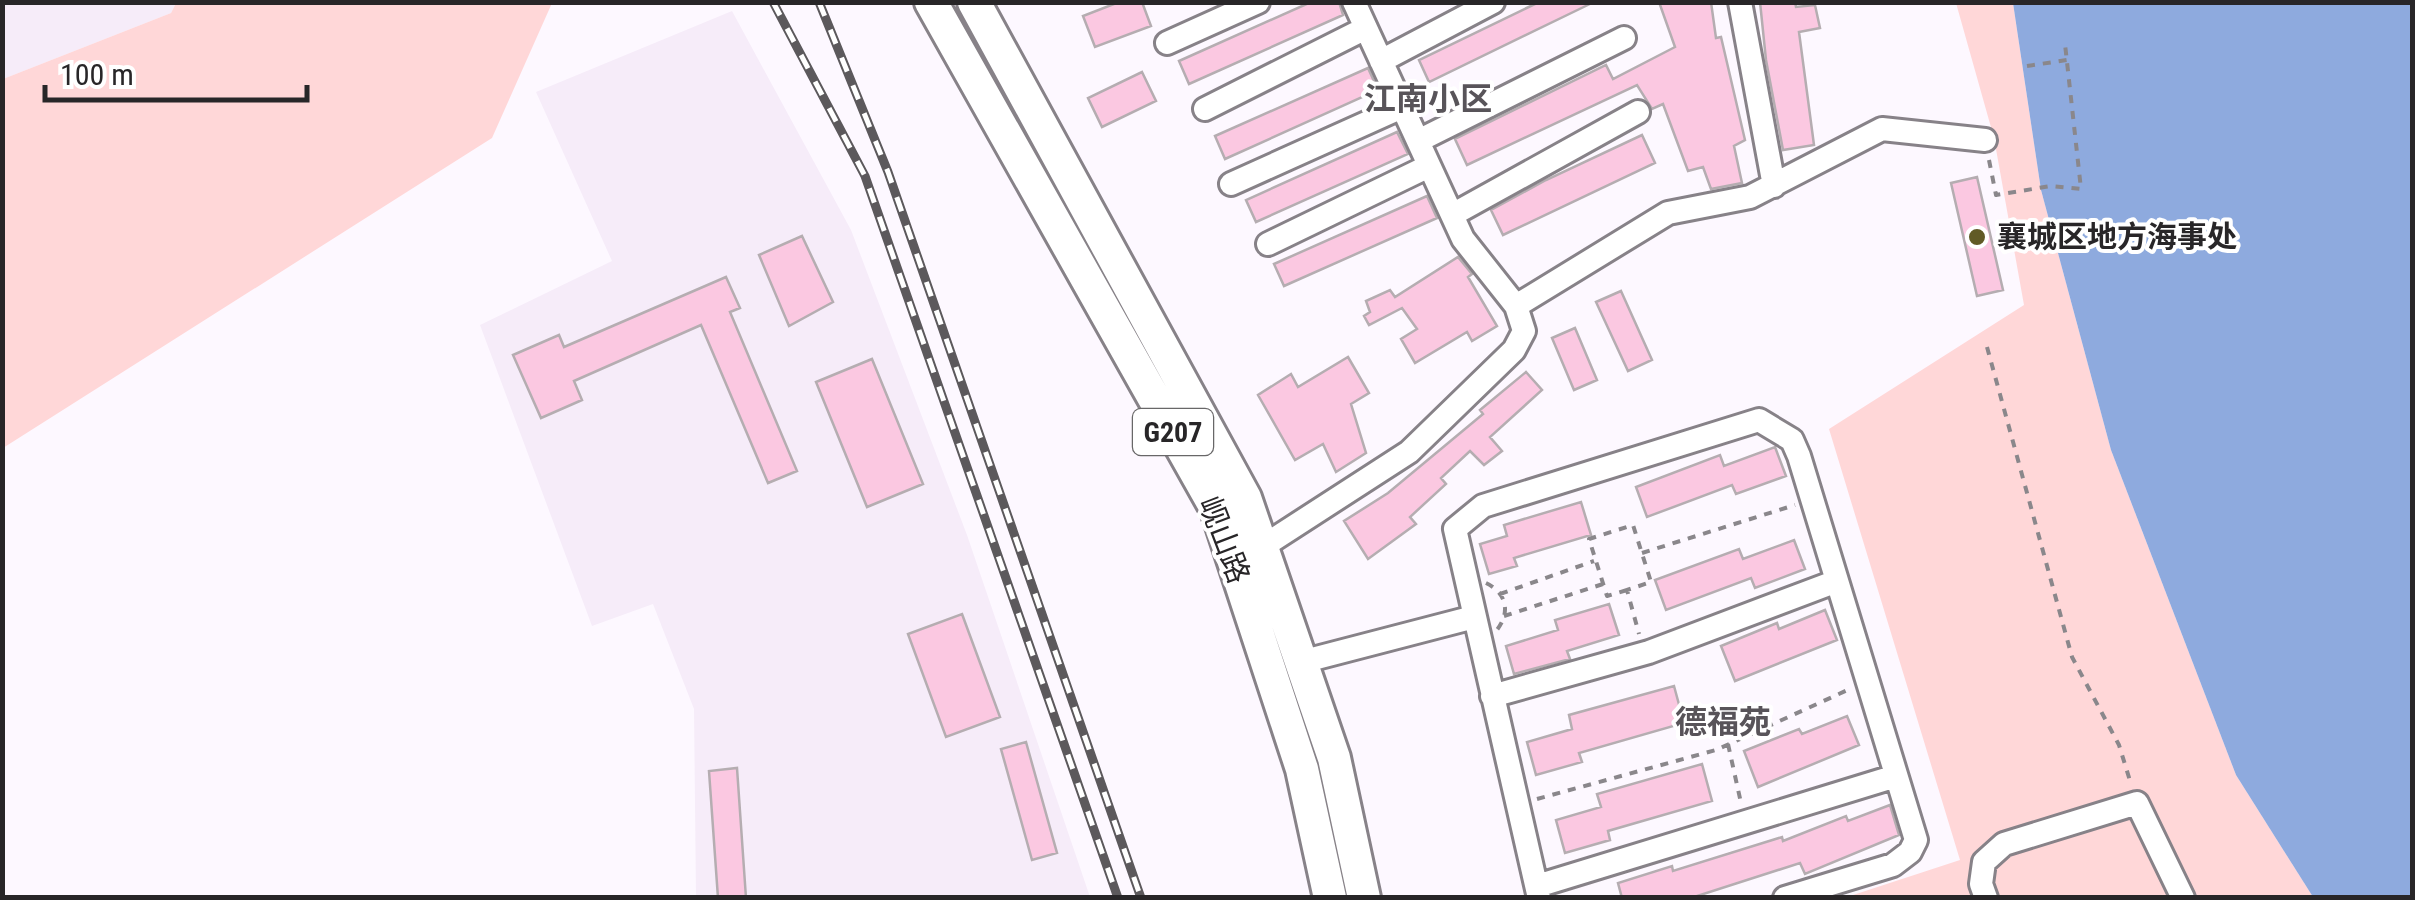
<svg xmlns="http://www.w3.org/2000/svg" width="2415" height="900" font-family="'Roboto Condensed','Noto Sans SC',sans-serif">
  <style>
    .built { fill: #f6ecf9 }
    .green { fill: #ffd7d8 }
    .water { fill: #8eaade }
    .building { fill: #fbc8e1; stroke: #b5adb1; stroke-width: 2.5 }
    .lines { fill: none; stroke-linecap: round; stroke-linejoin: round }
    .minor-casing { stroke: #878288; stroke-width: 28 }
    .highway-casing { stroke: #878288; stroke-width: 38 }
    .path { stroke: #8a878b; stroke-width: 4; stroke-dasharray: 8 8; stroke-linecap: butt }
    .minor { stroke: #fff; stroke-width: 22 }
    .highway { stroke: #fff; stroke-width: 32 }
    .rail-casing { stroke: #5c595c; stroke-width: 9 }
    .rail { stroke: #fff; stroke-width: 5; stroke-dasharray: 15; stroke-linecap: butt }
    .poi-dot { fill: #615a26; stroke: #fff; stroke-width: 4 }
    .labels { text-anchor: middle; stroke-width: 8; stroke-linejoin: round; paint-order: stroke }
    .shield { fill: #fff; stroke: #686768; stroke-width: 2.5 }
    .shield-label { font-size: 28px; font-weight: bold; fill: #282628 }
    .poi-label { font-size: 30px; font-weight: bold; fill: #282628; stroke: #fff; text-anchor: start }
    .street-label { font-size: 30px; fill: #282628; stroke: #fff }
    .neighbourhood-label { font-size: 32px; font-weight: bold; fill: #585459; stroke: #fff }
  </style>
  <rect width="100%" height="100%" fill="#fdf8ff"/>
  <path class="built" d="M3 3H176L171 13 3 79Z
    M732 11 851 230 967 535 1090 897H696L694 709 653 604 592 626 480 325 612 261 536 92Z"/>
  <path class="green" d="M176 3H552L492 138 3 448V79L171 13Z
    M1956 3H2013L2041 190 2111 450 2236 775 2313 897H1847L1960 860 1829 429 2024 305 1994 138Z"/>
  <path class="water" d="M2013 3H2412V897H2313L2236 775 2111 450 2041 190Z"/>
  <path class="building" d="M1119 2H1142L1151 26 1095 47 1083 16Z
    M1311 2H1339L1343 15 1189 84 1179 61Z
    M1539 2H1594L1429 82 1419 60Z
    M1659 2H1711L1716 38 1721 37 1745 140 1734 146 1742 183 1711 189 1703 167 1688 171 1663 104 1652 109 1637 85 1467 165 1455 139 1606 65 1613 79 1675 47Z
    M1760 2H1795L1796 7 1815 5 1820 28 1799 32 1814 145 1783 150 1766 60Z
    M1368 68 1378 90 1225 159 1215 136Z
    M1142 72 1156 101 1102 127 1088 98Z
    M1397 132 1408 154 1256 222 1246 200Z
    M1642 135 1655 163 1503 235 1491 210 1546 180Z
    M1977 177 2003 290 1977 296 1951 183Z
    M1427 196 1437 218 1284 286 1274 264Z
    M802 236 833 302 789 326 759 255Z
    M1458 257 1472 274 1468 277 1497 326 1472 341 1467 332 1415 363 1401 339 1417 329 1402 308 1369 325 1364 316 1370 312 1366 301 1390 290 1395 297Z
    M726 277 740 308 730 312 797 471 768 483 701 325 574 381 582 400 541 418 513 355 559 335 564 347Z
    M1621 291 1652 360 1628 371 1596 302Z
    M1575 328 1597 380 1574 390 1552 338Z
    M1348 357 1369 393 1351 404 1366 453 1336 472 1323 444 1295 460 1258 395 1291 374 1298 387Z
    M872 359 923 484 867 507 816 382Z
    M1526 372 1542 390 1490 437 1502 451 1484 465 1470 451 1441 478 1446 484 1410 517 1416 524 1368 559 1344 521 1388 493 1483 414 1480 410Z
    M1775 447 1786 476 1736 494 1732 485 1647 517 1636 487 1720 455 1724 466Z
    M1581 502 1591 535 1514 558 1517 566 1489 574 1480 544 1507 536 1504 525Z
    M1794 540 1805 569 1755 588 1751 578 1666 610 1655 580 1739 549 1743 559Z
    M1609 604 1619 635 1567 651 1570 659 1514 674 1506 646 1558 630 1555 620Z
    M1825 610 1837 640 1735 681 1721 646 1777 623 1779 629Z
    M962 614 1000 717 946 737 908 634Z
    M1674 686 1684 723 1579 753 1582 762 1536 775 1527 742 1572 729 1569 715Z
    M1847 716 1859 745 1758 787 1744 751 1799 729 1802 734Z
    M1026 742 1057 853 1032 860 1001 749Z
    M1702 764 1712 801 1608 831 1610 840 1565 853 1556 820 1601 807 1597 794Z
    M737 768 746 898H718L709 771Z
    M1890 805 1899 835 1805 874 1800 863 1691 898H1622L1618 883 1672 866 1673 871 1782 837 1783 841 1846 816 1848 821Z"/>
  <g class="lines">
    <defs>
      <path id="minor" d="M1740 2 1774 186
        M1167 43 1258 2
        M1381 61 1493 2
        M1205 109 1366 28
        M1418 141 1624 38
        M1231 184 1402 107
        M1452 215 1638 112
        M1268 244 1429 166
        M1516 306 1668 213 1750 197 1882 129 1985 140
        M1251 551 1262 547 1409 452 1514 350 1524 331 1516 306 1463 239 1354 2
        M1301 662 1474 617
        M1492 696 1649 652 1837 581
        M1537 886 1896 776
        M1539 898 1455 529 1483 506 1759 420 1792 440 1799 456 1916 840 1910 852 1893 865 1785 898
        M1986 898 1981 884 1984 862 2004 844 2137 803 2183 898"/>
      <path id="highway" d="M931 2 1217 510 1302 769 1330 898
        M974 2 1245 498 1334 758 1364 898"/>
    </defs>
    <use href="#minor" class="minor-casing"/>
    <use href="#highway" class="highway-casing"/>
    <path class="path" d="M2027 66 2067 60
      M1989 160 1996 195 2051 186 2081 189 2065 44
      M1987 347 2072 657 2119 745 2131 784
      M1642 553 1795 505
      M1486 583C1507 593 1511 613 1496 631
      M1627 590 1607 596 1589 539 1633 525 1651 582 1627 590 1639 634
      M1500 594 1594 561
      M1504 616 1603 584
      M1728 744 1741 803
      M1537 799 1716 750 1852 688"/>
    <use href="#minor" class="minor"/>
    <use href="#highway" class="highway"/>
    <defs>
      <path id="rail" d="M773 2 865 176 1118 898
        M819 2 888 172 1141 898"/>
    </defs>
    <use href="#rail" class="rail-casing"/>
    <use href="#rail" class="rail"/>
  </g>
  <circle class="poi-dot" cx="1977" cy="237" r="10"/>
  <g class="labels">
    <rect class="shield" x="1133" y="409" width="80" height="46" rx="8"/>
    <g class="shield-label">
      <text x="1173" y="442">G207</text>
    </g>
    <g class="poi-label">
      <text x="1997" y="247">襄城区地方海事处</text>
    </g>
    <g class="street-label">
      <text transform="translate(1224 540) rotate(69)" y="10">岘山路</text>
    </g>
    <g class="neighbourhood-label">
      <text x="1428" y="110">江南小区</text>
      <text x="1723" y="733">德福苑</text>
    </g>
  </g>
  <rect width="2415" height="900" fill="none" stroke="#282628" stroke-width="10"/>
  <path d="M45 85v15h262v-15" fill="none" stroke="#282628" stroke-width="5"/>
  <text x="60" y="85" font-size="30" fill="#282628" stroke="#ffffff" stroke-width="8" paint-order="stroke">100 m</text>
</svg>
